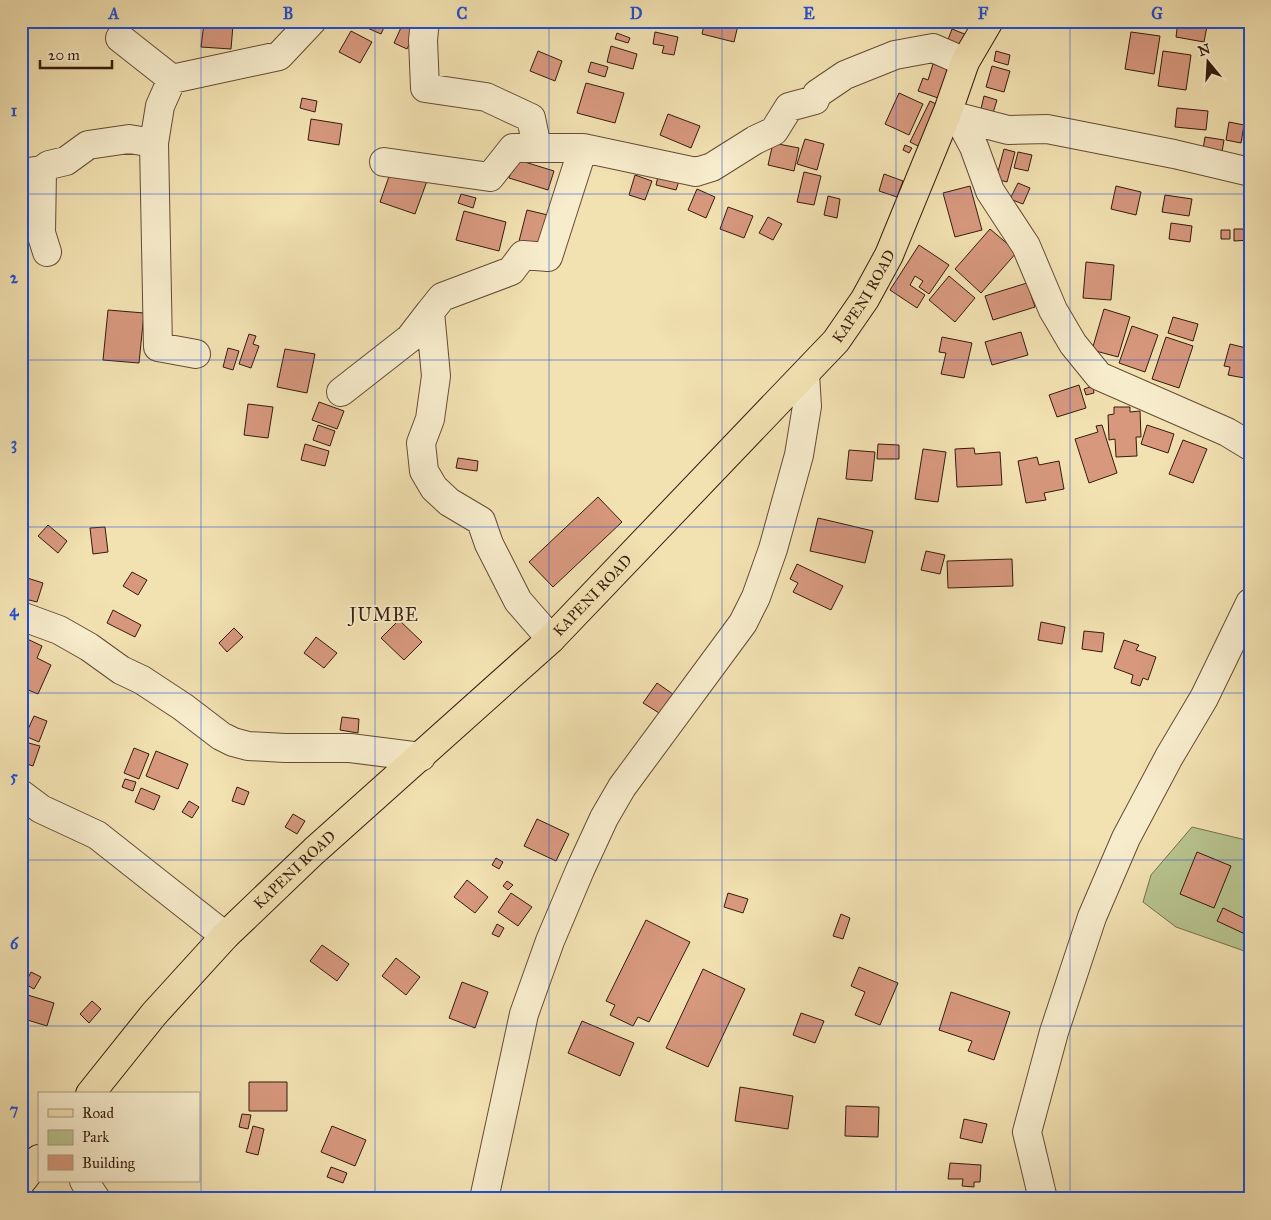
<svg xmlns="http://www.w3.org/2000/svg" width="1271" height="1220" font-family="'IM FELL Great Primer',serif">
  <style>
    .green { fill: #b7c38e; stroke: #766f4d }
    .building { fill: #d7987e; stroke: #361b0c }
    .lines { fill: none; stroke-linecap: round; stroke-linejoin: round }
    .minor-casing { stroke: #654c35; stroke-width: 30 }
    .major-casing { stroke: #361b0c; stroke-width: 30 }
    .minor { stroke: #f7eccc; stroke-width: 28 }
    .major { stroke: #f2e1b1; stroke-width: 28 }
    .grid { fill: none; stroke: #1d4ed8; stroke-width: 1; stroke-opacity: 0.55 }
    .labels { text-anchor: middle; stroke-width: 4; stroke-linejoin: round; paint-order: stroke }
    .street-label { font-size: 15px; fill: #361b0c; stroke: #f7eccc }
    .quarter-label { font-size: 18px; letter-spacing: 1px; fill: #361b0c; stroke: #f7eccc }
    .neatline { fill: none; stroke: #1d4ed8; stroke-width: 2 }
    .grid-label { font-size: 16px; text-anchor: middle; font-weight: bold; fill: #1d4ed8 }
  </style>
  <rect width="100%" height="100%" fill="#f2e1b1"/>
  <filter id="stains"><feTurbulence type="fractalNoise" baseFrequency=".004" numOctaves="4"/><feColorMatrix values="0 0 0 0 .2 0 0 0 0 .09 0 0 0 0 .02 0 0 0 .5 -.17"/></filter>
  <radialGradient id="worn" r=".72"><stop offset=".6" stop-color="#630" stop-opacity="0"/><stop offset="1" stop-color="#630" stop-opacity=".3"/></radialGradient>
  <path class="green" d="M1192 827 1250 841V953L1176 927 1143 902 1151 875Z"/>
  <path class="building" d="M367 21H387L381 34 365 27Z
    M404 21 419 24 407 49 394 43Z
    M705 21H739L734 42 702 34Z
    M964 21H973L970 30 962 26Z
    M1178 21 1207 26 1204 42 1176 37Z
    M204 23 233 25 231 49 201 47Z
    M952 29 967 35 961 51 946 45Z
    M351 31 372 42 360 63 339 52Z
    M655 32 678 37 674 55 662 53 664 46 653 44Z
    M1131 32 1160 36 1154 74 1125 69Z
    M617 33 630 38 628 43 615 39Z
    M611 46 637 54 633 69 607 62Z
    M538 51 562 61 555 81 530 71Z
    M996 51 1010 55 1008 65 994 61Z
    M1163 51 1191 55 1186 90 1158 86Z
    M591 62 608 67 605 77 588 72Z
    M933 64 951 70 941 99 918 91 923 78 928 80Z
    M992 66 1010 71 1004 92 986 87Z
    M586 83 624 93 615 123 577 113Z
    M899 93 923 104 909 135 885 124Z
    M984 96 997 100 992 116 980 113Z
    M302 98 317 101 315 112 300 108Z
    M930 101 940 106 920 147 910 142Z
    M1177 108 1208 111 1206 130 1175 127Z
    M668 114 700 126 691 148 660 135Z
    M311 119 342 124 339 145 308 140Z
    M1229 122 1244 125 1241 143 1226 140Z
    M1248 124 1250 125V142L1243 140Z
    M1205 137 1224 140 1221 158 1202 156Z
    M805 139 824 144 817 170 797 164Z
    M773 143 799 148 794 171 768 165Z
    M905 145 912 148 909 153 903 150Z
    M1004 149 1015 152 1007 182 996 179Z
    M1018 152 1032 155 1028 171 1014 168Z
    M515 159 554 171 548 190 509 178Z
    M392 168 427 181 415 214 380 202Z
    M659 172 680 178 676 190 656 185Z
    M804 172 821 176 814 205 797 202Z
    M884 174 903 181 897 197 879 191Z
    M635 175 652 181 645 200 629 195Z
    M1018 183 1030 188 1023 204 1010 199Z
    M970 186 982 230 955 237 943 193Z
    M1116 186 1141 192 1136 215 1111 209Z
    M697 189 715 197 706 218 688 210Z
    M461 194 476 198 473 208 458 203Z
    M1165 195 1192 199 1189 216 1162 212Z
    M828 196 840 199 837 218 824 215Z
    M29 198 33 221 21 223V200Z
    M728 207 753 216 744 238 720 229Z
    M527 210 552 216 544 252 518 245Z
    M464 211 506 222 499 251 456 240Z
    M768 217 782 224 773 240 759 233Z
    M1171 223 1192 226 1190 242 1169 239Z
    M990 229 1017 252 981 293 955 269Z
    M1234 229H1250V240L1234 241Z
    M1221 230H1230V239H1221Z
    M919 245 949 265 929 294 919 287 923 281 915 276 910 285 925 295 917 308 890 290Z
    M1086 262 1114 265 1111 300 1083 298Z
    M949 276 975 298 955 322 929 300Z
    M1027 283 1035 307 993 320 985 296Z
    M1104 309 1130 317 1118 357 1092 350Z
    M108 310 144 313 139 363 103 360Z
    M1173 317 1198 324 1193 341 1168 333Z
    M1132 326 1158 335 1145 372 1119 363Z
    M1021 332 1028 355 992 365 985 342Z
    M249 334 256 336 253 344 259 346 251 368 239 364Z
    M942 337 972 343 964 378 941 374 946 353 939 352Z
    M1166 337 1193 346 1179 388 1152 379Z
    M1230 344 1250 349V379L1228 375 1230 367 1224 366Z
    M228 348 239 351 233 370 223 367Z
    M285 349 315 354 307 393 277 387Z
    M1079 385 1086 408 1057 417 1049 395Z
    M1093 386 1094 393 1086 395 1084 389Z
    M319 402 344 411 337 429 312 420Z
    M248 404 273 407 268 438 244 435Z
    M1114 407H1130V412L1140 411 1141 437H1136L1137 456 1116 457 1115 439 1109 440 1108 415 1114 414Z
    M318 425 335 431 330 446 313 440Z
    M1102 425 1117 473 1089 483 1075 439 1098 432 1096 426Z
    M1147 425 1174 434 1168 453 1141 444Z
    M1183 440 1207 449 1193 483 1169 474Z
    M305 444 329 451 325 466 301 460Z
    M878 444 899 445V459H877Z
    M974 448 975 454 1000 452 1002 485 957 487 955 449Z
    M923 449 946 452 938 502 915 499Z
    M849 450 875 452 872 481 846 479Z
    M1037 457 1039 465 1059 461 1064 489 1044 493 1046 500 1026 503 1018 461Z
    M458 458 478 461 477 471 456 468Z
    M598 497 622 522 553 587 529 562Z
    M818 518 873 531 865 563 810 551Z
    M48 525 67 541 58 553 38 536Z
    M105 527 108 552 93 554 90 528Z
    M926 551 945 555 940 574 921 570Z
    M1012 559 1013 586 948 588 947 561Z
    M797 564 843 586 831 610 793 592 798 583 790 579Z
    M132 572 147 580 138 595 123 586Z
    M21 576 43 583 37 602 21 598Z
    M113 610 141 625 135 637 107 623Z
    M399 620 422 642 404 660 381 638Z
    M1041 622 1065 627 1062 644 1038 640Z
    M234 628 243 637 227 652 219 643Z
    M1084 631 1104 633 1102 652 1082 649Z
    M23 637 42 646 37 658 51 665 38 694 21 687V642Z
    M316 637 337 653 324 668 304 653Z
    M1124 640 1139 645 1136 650 1156 657 1148 680 1143 678 1140 686 1131 683 1133 675 1114 668Z
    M657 683 677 697 664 716 643 703Z
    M34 716 47 721 39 742 25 736Z
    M342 717 359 719 358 733 340 730Z
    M21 741 40 746 33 766 21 762Z
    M134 748 149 754 139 779 124 773Z
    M156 751 188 764 178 789 146 776Z
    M125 779 136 782 133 791 122 787Z
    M237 787 249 792 244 805 232 801Z
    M141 788 160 796 154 810 135 802Z
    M189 801 199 807 192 818 182 812Z
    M293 814 305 821 297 834 285 827Z
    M537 819 569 834 556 861 524 846Z
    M1197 852 1231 866 1214 908 1180 894Z
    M496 858 503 862 499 869 492 865Z
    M467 880 488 897 475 913 454 897Z
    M507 881 513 885 508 890 503 886Z
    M511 893 532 907 518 926 498 912Z
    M728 893 748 899 743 913 724 907Z
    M1223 908 1250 921 1245 934 1217 921Z
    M841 914 850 918 843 939 833 936Z
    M646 920 690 942 649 1022 638 1017 633 1026 610 1015 615 1005 606 1001Z
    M497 924 504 928 499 937 492 934Z
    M322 945 349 964 337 981 310 961Z
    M396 958 420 977 406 995 382 976Z
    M859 967 898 983 880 1025 855 1015 865 992 851 986Z
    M703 969 745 989 708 1067 666 1048Z
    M31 972 41 977 34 989 25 984Z
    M462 982 488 992 475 1028 449 1018Z
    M951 992 1010 1012 994 1060 968 1051 972 1041 939 1030Z
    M21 993 54 1003 47 1026 21 1018Z
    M92 1001 101 1009 89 1023 80 1014Z
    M801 1013 824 1021 815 1043 793 1035Z
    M582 1021 634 1043 620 1076 568 1053Z
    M249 1082H287V1111H249Z
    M740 1087 793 1096 788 1129 735 1121Z
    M846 1106 879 1107 878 1137 845 1136Z
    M242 1114 251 1115 248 1129 239 1127Z
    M964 1119 987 1124 982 1143 960 1138Z
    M253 1126 264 1129 258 1155 246 1152Z
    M332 1126 366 1140 355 1166 321 1152Z
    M950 1163 981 1165 980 1182H974V1187L962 1186 963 1179H948Z
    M331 1167 347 1173 343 1183 327 1177Z"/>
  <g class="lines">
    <defs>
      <path id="minor" d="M425 21 423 40 425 88 486 97 531 118 537 147
        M120 38 172 79 279 56 312 21
        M949 111 958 117 1008 130 1047 129 1174 154 1250 172
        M958 117 974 147 990 191 1026 246 1053 310 1073 344 1099 376 1227 432 1250 446
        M154 143 158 347 196 354
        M384 162 490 177 513 148H583L696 172 712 167 755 140 774 131 789 107 815 100 817 94 845 75 895 55 933 48 965 62
        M42 170 49 165 66 161 88 145 129 139 154 143 160 106 172 79
        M21 173 42 170 41 233 47 252
        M430 312 442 297 511 271 523 255 548 257 583 148
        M341 392 410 338 430 312 436 376 430 419 421 443 424 471 434 488 449 502 481 521 489 544 518 601 551 639
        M21 616 59 630 89 647 121 670 142 680 183 707 221 736 233 742 248 746 285 748H350L421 757
        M21 794 41 809 97 835 225 936
        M84 1181 96 1199
        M484 1199 524 1014 550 941 580 870 604 818 622 787 743 623 756 597 773 549 799 455 807 406 805 374
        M1043 1199 1027 1132 1054 1032 1092 917 1126 838 1169 757 1204 698 1250 603"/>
      <g id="major">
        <path id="s1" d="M90 1094 154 1014 225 936 314 851 551 639 836 341 865 299 889 255 948 111 965 62 989 21"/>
        <path d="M21 1182 39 1159"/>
      </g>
    </defs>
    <use href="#minor" class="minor-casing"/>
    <use href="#major" class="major-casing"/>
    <use href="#minor" class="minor"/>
    <use href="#major" class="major"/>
  </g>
  <path class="grid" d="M201 21V1199M375 21V1199M549 21V1199M722 21V1199M896 21V1199M1070 21V1199M21 194H1250M21 360H1250M21 527H1250M21 693H1250M21 860H1250M21 1026H1250"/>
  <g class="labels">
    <g class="street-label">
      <text dy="5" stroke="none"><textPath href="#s1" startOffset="1114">KAPENI ROAD</textPath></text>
      <text dy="5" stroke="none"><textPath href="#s1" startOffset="709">KAPENI ROAD</textPath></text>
      <text dy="5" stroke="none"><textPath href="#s1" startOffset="304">KAPENI ROAD</textPath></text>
    </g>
    <g class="quarter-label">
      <text x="384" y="621">JUMBE</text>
    </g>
  </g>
  <rect width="1271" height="1220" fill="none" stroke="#f2e1b1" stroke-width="55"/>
  <rect x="38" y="1092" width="162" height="90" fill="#f7eccc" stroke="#aa987f"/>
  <rect x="48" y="1109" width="25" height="8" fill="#f2e1b1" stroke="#aa987f"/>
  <text x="82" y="1118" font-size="15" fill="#361b0c">Road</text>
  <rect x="48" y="1130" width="25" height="15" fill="#b7c38e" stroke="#aa987f"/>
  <text x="82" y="1142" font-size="15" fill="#361b0c">Park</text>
  <rect x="48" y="1155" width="25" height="15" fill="#d7987e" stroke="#aa987f"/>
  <text x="82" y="1168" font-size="15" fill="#361b0c">Building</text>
  <g transform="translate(1208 62) rotate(342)" stroke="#f7eccc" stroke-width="4" paint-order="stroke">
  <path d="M0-4L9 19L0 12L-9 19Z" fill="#361b0c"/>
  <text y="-8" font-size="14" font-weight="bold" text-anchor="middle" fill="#361b0c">N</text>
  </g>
  <path d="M40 60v8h72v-8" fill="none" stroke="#361b0c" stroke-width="2.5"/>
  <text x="48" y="60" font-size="15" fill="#361b0c" stroke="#f7eccc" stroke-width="4" paint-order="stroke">20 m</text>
  <rect x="28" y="28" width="1216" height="1164" class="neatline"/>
  <g class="grid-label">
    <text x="114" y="19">A</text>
    <text x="288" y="19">B</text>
    <text x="462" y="19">C</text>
    <text x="636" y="19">D</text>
    <text x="809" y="19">E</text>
    <text x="983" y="19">F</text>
    <text x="1157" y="19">G</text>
    <text x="14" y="116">1</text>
    <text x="14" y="283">2</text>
    <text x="14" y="449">3</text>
    <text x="14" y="616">4</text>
    <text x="14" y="782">5</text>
    <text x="14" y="949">6</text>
    <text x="14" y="1115">7</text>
  </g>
  <rect width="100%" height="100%" filter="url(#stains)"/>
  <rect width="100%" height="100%" fill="url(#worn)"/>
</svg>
